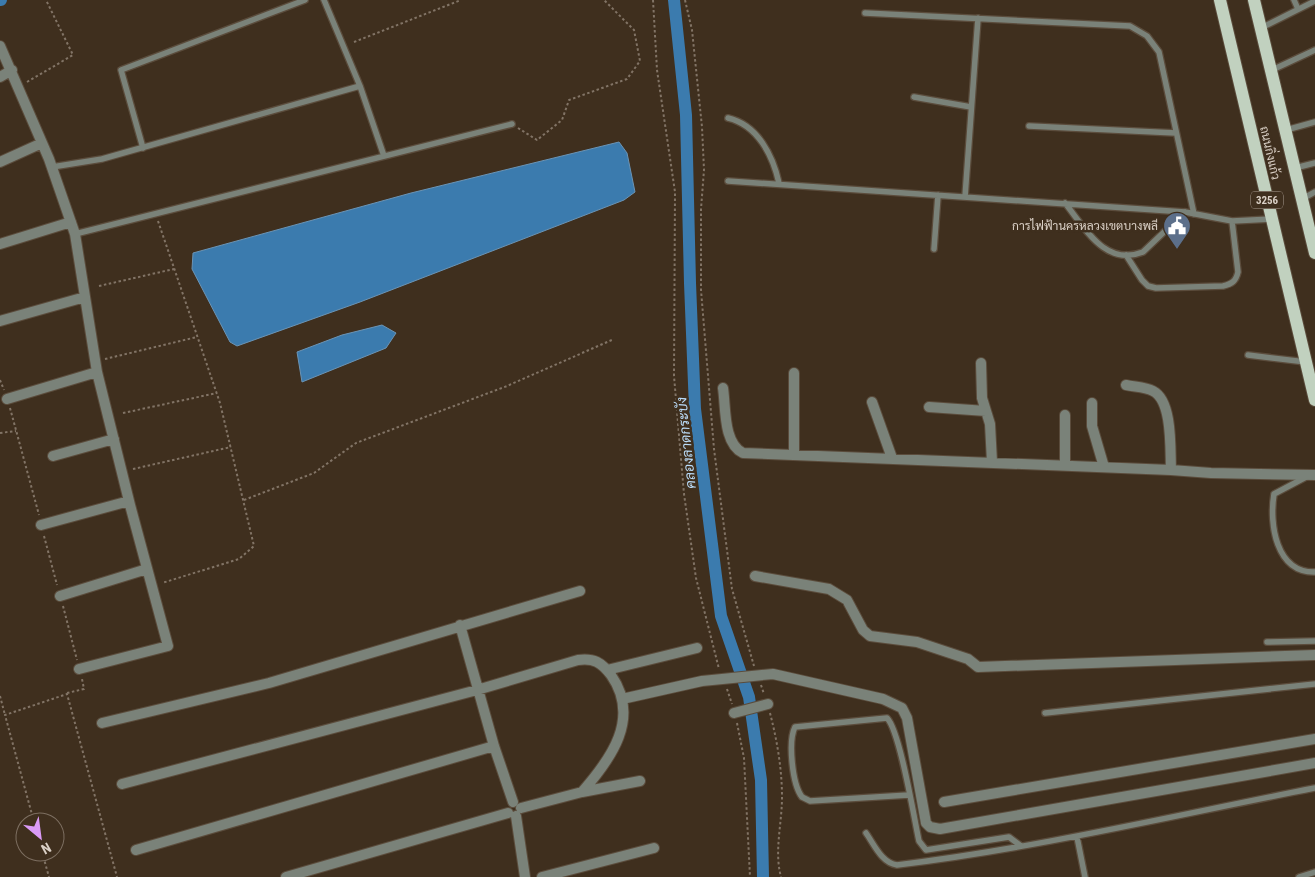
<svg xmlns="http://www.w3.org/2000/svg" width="1315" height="877" font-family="'Roboto Condensed',Sarabun,sans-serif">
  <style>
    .water { fill: #3b7bae; stroke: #6b94b5 }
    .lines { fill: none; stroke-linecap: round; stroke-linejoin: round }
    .canal { stroke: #3b7bae; stroke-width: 12 }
    .service-casing { stroke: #5b4c3c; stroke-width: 8 }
    .minor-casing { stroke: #5b4c3c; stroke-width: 12 }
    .primary-casing { stroke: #5b4c3c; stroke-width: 14 }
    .path { stroke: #827466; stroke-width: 2; stroke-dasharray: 2.5 2.5; stroke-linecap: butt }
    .service { stroke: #7a8279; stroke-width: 5.5 }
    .minor { stroke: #7a8279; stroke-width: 10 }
    .primary { stroke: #c1d1bf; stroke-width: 12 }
    .labels { text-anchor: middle; stroke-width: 5; stroke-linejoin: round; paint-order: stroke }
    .shield { fill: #3f2f1e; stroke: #aca094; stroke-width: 1 }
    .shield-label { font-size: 11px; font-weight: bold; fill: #dad0c6 }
    .street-label { font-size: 12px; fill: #dad0c6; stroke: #3f2f1e }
    .poi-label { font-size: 12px; fill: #dad0c6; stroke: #3f2f1e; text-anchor: end }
    .water-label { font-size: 14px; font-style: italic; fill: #badbf8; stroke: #3f2f1e }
  </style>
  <rect width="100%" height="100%" fill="#3f2f1e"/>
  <path class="water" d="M619 142 627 153 635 192 624 200 360 302 237 346 230 342 192 269 193 253 411 193Z
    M382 325 396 333 386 348 302 382 297 352 342 335Z"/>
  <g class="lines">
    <path class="canal" d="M0 0H1
      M674 0 686 115 690 283 695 409 721 616 749 697 761 780 763 877"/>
    <defs>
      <path id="service" d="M1294 0 1298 9
        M865 13 1130 26 1147 36 1159 52 1194 214
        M1261 28 1315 1
        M1272 70 1315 50
        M360 86 384 156
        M914 97 971 107
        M728 118C758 125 773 156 779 183
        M1029 126 1176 133
        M1286 130 1315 122
        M143 148 121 70 305 0
        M52 167 102 159 360 86 324 0
        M1295 168 1315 163
        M728 181 1185 212 1232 221 1272 219
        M965 197 978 18
        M1302 199 1315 192
        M1065 203C1085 228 1105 267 1143 252L1185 212
        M75 234 512 124
        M934 249 938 195
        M1126 255 1142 280 1148 286 1156 288 1223 286C1232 284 1236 281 1238 272L1232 221
        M1248 355 1306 362
        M1308 476 1274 494C1269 524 1276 573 1315 572
        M1267 642 1315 641
        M1045 713 1315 684
        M909 795 810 801 802 797C792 784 788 741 795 727L887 718C900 731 914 818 919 841L926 850 1009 837 1021 846
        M866 833C875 846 882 863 897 865 1038 848 1176 815 1315 788
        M1077 837 1085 877
        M1299 877 1315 872"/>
      <path id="minor" d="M0 46 49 159 75 234 97 372 130 505 168 646 79 669
        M0 77 12 70
        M0 162 42 143
        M0 244 71 222
        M0 321 85 297
        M981 363 982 398 990 424 992 462
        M794 373V454
        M1126 385C1135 387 1145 387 1153 391 1173 401 1170 450 1171 470
        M723 388C726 408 723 443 743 453L1171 470 1211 473 1315 475
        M7 399 97 372
        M872 402 892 458
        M1092 403V426L1104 467
        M929 407 986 411
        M1065 415V465
        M53 456 114 439
        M41 525 129 501
        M755 576 829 589 847 600 863 630 870 636 917 642 968 659 978 667 1315 655
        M60 596 147 569
        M460 625 494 746 513 802
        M607 670 697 648
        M622 699 702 681 773 674 883 699 902 708 907 718 926 823 930 827 940 829 1315 763
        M734 713 768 704
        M102 723 269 683 580 591
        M122 784 477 690 578 660C594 658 601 662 611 675 641 718 611 759 582 792
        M944 802 1315 739
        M521 808 582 792 640 781
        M516 816 525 877
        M136 850 494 746
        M286 877 508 813
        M542 877 654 848"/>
      <path id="primary" d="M1220 0 1315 400
        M1254 0 1315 253"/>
    </defs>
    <use href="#service" class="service-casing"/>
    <use href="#minor" class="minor-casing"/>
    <use href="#primary" class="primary-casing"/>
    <path class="path" d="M653 0 657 70 675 192 674 376 684 494 696 578 719 669
      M685 0 692 30 702 127 704 170 701 209V290L714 449 732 589 754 666
      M354 42 461 0
      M27 82 73 55 46 0
      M518 128 537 140 562 120 569 100 627 79 640 61 634 30 604 0
      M158 221 220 403 254 546 239 559 162 583
      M99 286 174 269
      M105 359 197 337
      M0 380 4 390
      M10 408 39 515
      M123 413 217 393
      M0 433 16 431
      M133 469 231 447
      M244 500 314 473 356 443 507 386 614 339
      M44 536 57 585
      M63 606 77 660
      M761 685 764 694
      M727 689 732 704
      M67 693 84 689 82 679
      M0 696 5 715
      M770 713C777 740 782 769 782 797 782 824 774 851 781 877
      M737 723 744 758 750 877
      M34 822 5 715 67 694 117 877
      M42 852 49 877"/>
    <use href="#service" class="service"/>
    <use href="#minor" class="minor"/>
    <use href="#primary" class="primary"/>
  </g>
  <defs>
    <symbol id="civic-pin" viewBox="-11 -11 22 30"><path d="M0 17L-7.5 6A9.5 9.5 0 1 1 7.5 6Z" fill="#5c6f8a" stroke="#3f2f1e"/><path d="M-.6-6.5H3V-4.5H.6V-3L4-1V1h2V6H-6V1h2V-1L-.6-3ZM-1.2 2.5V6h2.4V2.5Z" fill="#fff"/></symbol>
  </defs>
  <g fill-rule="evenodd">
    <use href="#civic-pin" x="1161" y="210" width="32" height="43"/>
  </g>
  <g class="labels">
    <rect class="shield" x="1251" y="191.5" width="32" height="17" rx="4"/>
    <g class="shield-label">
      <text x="1267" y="204">3256</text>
    </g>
    <g class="street-label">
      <text transform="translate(1270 153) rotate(77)" y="4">ถนนกิ่งแก้ว</text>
    </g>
    <g class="poi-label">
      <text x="1158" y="230">การไฟฟ้านครหลวงเขตบางพลี</text>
    </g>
    <g class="water-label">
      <text transform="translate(686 443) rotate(-96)" y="5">คลองลาดกระบัง</text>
    </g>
  </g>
  <g transform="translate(40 837) rotate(151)"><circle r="24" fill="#3f2f1e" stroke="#7d6f61"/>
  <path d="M0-4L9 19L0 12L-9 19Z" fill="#da9af6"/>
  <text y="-8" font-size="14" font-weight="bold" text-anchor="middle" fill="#dad0c6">N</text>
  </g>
</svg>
